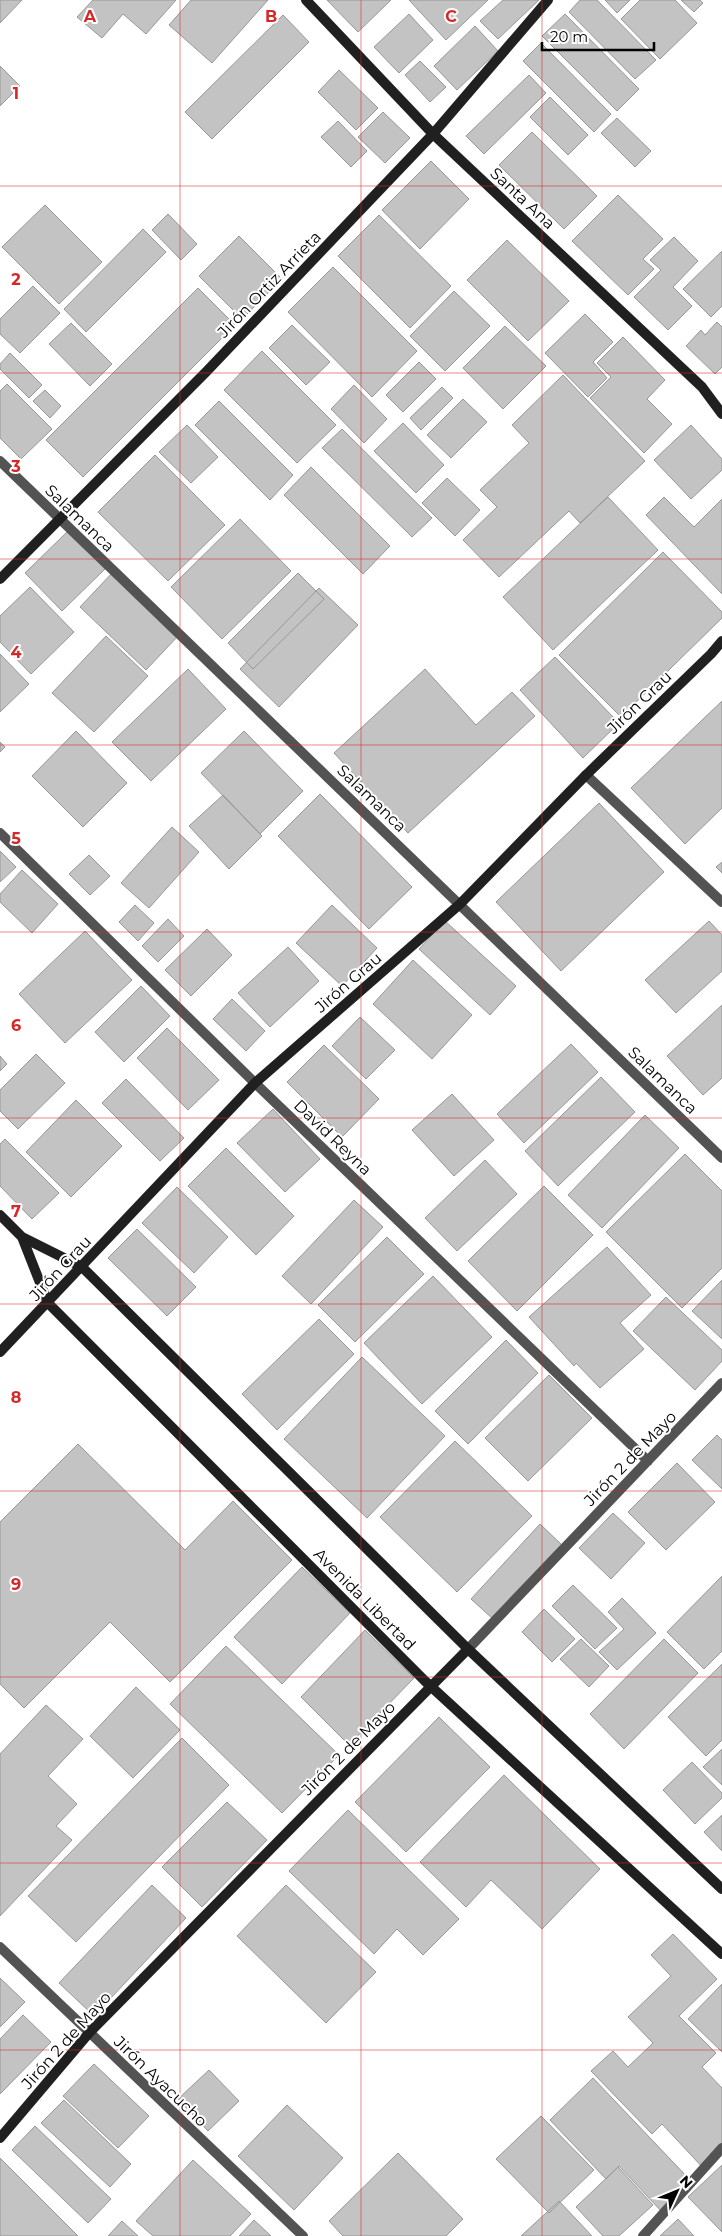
<svg xmlns="http://www.w3.org/2000/svg" width="722" height="2236" font-family="Montserrat,sans-serif">
  <style>
    .building { fill: #c3c3c3; stroke: #979797 }
    .lines { fill: none; stroke-linecap: round; stroke-linejoin: round }
    .street { stroke: #535353; stroke-width: 10 }
    .secondary { stroke: #202020; stroke-width: 10 }
    .grid { fill: none; stroke: #d62828; stroke-width: 1; stroke-opacity: 0.55 }
    .labels { text-anchor: middle; stroke-width: 4; stroke-linejoin: round; paint-order: stroke }
    .street-label { font-size: 16px; fill: #000; stroke: #fff }
    .grid-label { font-size: 16px; text-anchor: middle; font-weight: bold; fill: #d62828; stroke: #fff; stroke-width: 4; stroke-linejoin: round; paint-order: stroke }
  </style>
  <rect width="100%" height="100%" fill="#fff"/>
  <path class="building" d="M0 0H22L0 23Z
    M93 0H176L146 34 123 14 102 38 77 17Z
    M191 0H268L212 63 169 25Z
    M327 0H391L358 32Z
    M409 0H488L446 40Z
    M503 0H539L498 39 480 21Z
    M580 0H597L656 60 635 79 569 12Z
    M605 0H630L617 13Z
    M640 0H675L697 23 660 59 621 19Z
    M681 0H700L703 3 694 12Z
    M409 14 433 40 399 73 374 47Z
    M565 14 639 89 617 111 542 36Z
    M283 15 309 42 212 139 185 112Z
    M475 26 498 51 457 90 434 66Z
    M541 43 611 114 594 132 523 61Z
    M420 61 446 87 430 102 405 75Z
    M0 66 20 86 0 106Z
    M339 70 378 108 356 130 318 92Z
    M529 75 546 93 484 154 466 136Z
    M550 97 588 135 568 155 530 117Z
    M383 112 410 138 385 163 358 137Z
    M617 118 651 151 635 167 601 133Z
    M338 121 367 151 351 167 321 137Z
    M532 132 597 196 564 229 499 165Z
    M431 161 469 199 420 249 382 210Z
    M618 195 663 239 643 259 654 269 628 295 572 241Z
    M45 205 102 262 59 304 2 247Z
    M168 214 197 244 181 260 152 230Z
    M379 215 451 286 410 328 338 256Z
    M143 229 166 252 86 332 64 309Z
    M239 236 282 279 242 319 199 276Z
    M674 237 698 261 673 287 692 306 668 330 634 297 661 270 650 260Z
    M507 240 569 301 528 341 467 280Z
    M722 251V306L711 317 683 289Z
    M333 267 417 351 372 397 288 312Z
    M33 286 60 313 20 353 0 334V319Z
    M198 288 235 325 83 477 46 440Z
    M454 291 490 326 445 371 410 336Z
    M585 314 613 342 593 362 607 378 588 397 545 353Z
    M717 322 722 327V367L715 374 686 346 701 330 705 335Z
    M71 323 112 364 90 386 49 344Z
    M292 325 330 362 306 385 269 348Z
    M505 326 546 366 503 409 463 368Z
    M623 337 665 380 647 399 672 424 644 453 590 398 611 377 597 363Z
    M262 351 336 425 297 463 224 390Z
    M10 353 42 385 29 398 0 369V364Z
    M419 362 436 379 403 412 386 395Z
    M563 375 645 461 580 523 569 511 499 577 463 540 497 507 480 490 529 443 512 425Z
    M7 384 52 429 21 459 0 438V391Z
    M354 385 387 419 364 443 331 409Z
    M442 387 453 398 421 430 410 418Z
    M45 390 61 406 50 418 33 401Z
    M463 399 487 422 451 458 427 435Z
    M219 401 293 475 270 500 195 425Z
    M403 423 444 465 416 493 374 451Z
    M187 425 218 457 191 483 159 452Z
    M691 425 722 459V470L691 499 654 460Z
    M342 429 432 518 412 537 322 448Z
    M155 455 225 525 168 581 98 512Z
    M311 467 390 546 363 574 284 495Z
    M447 478 480 510 455 536 422 503Z
    M608 497 658 550 553 650 503 597Z
    M664 497 694 527 722 499V594L646 515Z
    M240 519 291 571 222 639 171 587Z
    M69 530 106 568 62 611 25 573Z
    M663 552 722 612V618L621 717 559 655Z
    M113 572 179 635 146 670 80 607Z
    M298 573 324 599 253 669 228 643Z
    M30 587 74 632 31 674 0 642V616Z
    M319 588 358 625 279 707 240 669Z
    M106 636 148 676 94 732 52 693Z
    M0 654 29 684 0 712Z
    M555 657 619 723 583 758 520 690Z
    M188 669 226 709 151 781 112 742Z
    M425 669 476 725 512 692 535 716 408 833 334 753Z
    M722 701V808L685 844 631 788Z
    M76 731 127 783 83 827 32 776Z
    M244 731 303 791 260 834 201 773Z
    M0 742 5 747 0 752Z
    M320 794 412 887 369 929 278 836Z
    M223 795 262 836 229 869 189 826Z
    M599 803 664 872 561 971 496 902Z
    M172 827 199 852 149 908 121 883Z
    M0 851 16 867 0 882Z
    M89 855 110 876 90 895 69 874Z
    M722 862V873L716 867Z
    M22 870 58 904 32 933 0 902V894Z
    M135 905 154 923 138 941 119 922Z
    M332 905 377 948 342 986 296 943Z
    M168 919 184 936 158 962 142 946Z
    M445 921 516 986 490 1015 419 949Z
    M709 921 722 935V971L676 1013 645 980Z
    M207 929 232 955 191 996 165 970Z
    M85 931 132 980 65 1043 19 994Z
    M288 947 319 981 270 1027 238 993Z
    M413 960 472 1015 432 1059 373 1004Z
    M141 986 170 1016 124 1062 95 1032Z
    M232 999 265 1031 246 1051 213 1019Z
    M722 1005V1078L703 1095 667 1056Z
    M360 1017 395 1050 366 1079 332 1046Z
    M167 1028 219 1080 188 1110 137 1058Z
    M571 1044 598 1072 524 1143 497 1114Z
    M324 1045 379 1099 342 1137 287 1082Z
    M36 1054 65 1083 18 1129 0 1111V1090Z
    M0 1056 7 1064 0 1071Z
    M601 1077 635 1112 558 1186 525 1151Z
    M126 1079 184 1138 160 1161 102 1103Z
    M452 1094 494 1140 454 1176 412 1130Z
    M76 1100 122 1146 71 1197 26 1152Z
    M273 1109 320 1159 285 1192 237 1143Z
    M645 1115 679 1148 602 1228 568 1195Z
    M5 1139 59 1193 32 1219 0 1186V1144Z
    M226 1148 294 1216 256 1255 188 1186Z
    M685 1154 722 1191V1268L682 1308 606 1232Z
    M485 1160 517 1194 457 1251 425 1218Z
    M544 1186 593 1235 517 1311 468 1261Z
    M177 1187 228 1237 194 1273 142 1223Z
    M354 1200 383 1227 311 1304 282 1276Z
    M137 1229 196 1287 167 1316 108 1258Z
    M387 1237 424 1274 355 1342 318 1305Z
    M607 1247 651 1295 620 1323 644 1349 600 1388 576 1363 574 1366 529 1317Z
    M433 1276 492 1337 422 1404 364 1343Z
    M722 1280V1339L692 1311Z
    M666 1297 722 1350V1361L695 1390 633 1331Z
    M319 1319 354 1354 277 1430 242 1394Z
    M506 1340 538 1373 468 1444 435 1411Z
    M362 1357 445 1436 367 1518 284 1439Z
    M549 1375 592 1418 528 1481 485 1438Z
    M717 1435 722 1440V1489L692 1460Z
    M455 1441 532 1516 457 1592 380 1517Z
    M78 1444 185 1550 233 1501 292 1560 170 1682 110 1622 24 1708 0 1684V1522Z
    M677 1463 715 1502 666 1550 628 1512Z
    M613 1513 645 1543 611 1579 579 1548Z
    M540 1524 562 1545 493 1619 471 1599Z
    M302 1567 350 1613 282 1684 234 1637Z
    M722 1576V1651L704 1669 667 1632Z
    M573 1585 617 1628 595 1649 552 1606Z
    M622 1598 656 1633 617 1670 599 1652 624 1629 608 1612Z
    M544 1609 575 1639 552 1662 522 1632Z
    M365 1630 414 1678 349 1745 301 1697Z
    M581 1639 609 1666 589 1687 560 1659Z
    M664 1639 698 1673 624 1749 590 1714Z
    M226 1646 339 1755 282 1813 170 1704Z
    M722 1664V1740L706 1756 668 1717Z
    M136 1687 180 1730 133 1778 90 1736Z
    M46 1705 83 1739 48 1776 77 1804 56 1826 72 1840 0 1916V1754Z
    M439 1717 490 1767 406 1852 355 1802Z
    M182 1738 229 1785 76 1942 28 1896Z
    M722 1749V1785L703 1767Z
    M692 1762 722 1793V1798L695 1824 663 1790Z
    M504 1775 600 1869 542 1929 491 1880 466 1907 420 1862Z
    M227 1802 267 1840 202 1907 162 1867Z
    M348 1810 459 1919 423 1955 397 1929 374 1954 289 1871Z
    M722 1815V1851L704 1832Z
    M152 1885 186 1918 94 2016 59 1983Z
    M286 1885 376 1972 326 2023 237 1936Z
    M673 1934 717 1979 679 2016 716 2053 702 2067 722 2088V2154L705 2170 662 2124 652 2134 591 2071 613 2051 628 2067 653 2043 628 2017 671 1976 651 1955Z
    M0 1978 25 2002 0 2027Z
    M722 1984V2052L688 2019Z
    M23 2015 51 2042 0 2094V2039Z
    M94 2064 149 2116 118 2148 63 2096Z
    M209 2070 239 2101 208 2131 178 2099Z
    M593 2078 692 2182 662 2212 619 2166 606 2179 550 2120Z
    M64 2100 131 2164 110 2187 41 2123Z
    M287 2105 343 2158 294 2210 238 2156Z
    M541 2116 594 2170 549 2213 496 2159Z
    M35 2126 111 2199 88 2223 12 2150Z
    M398 2153 463 2219 446 2236H343L329 2221Z
    M0 2158 78 2236H0Z
    M193 2160 251 2214 230 2236H153L136 2221Z
    M722 2165V2232L688 2197Z
    M618 2167 653 2205 619 2236H603L576 2207Z
    M559 2201 592 2236H521Z
    M678 2219 694 2236H660Z
    M254 2220 271 2236H239Z
    M122 2221 138 2236H108Z"/>
  <g class="lines">
    <path class="street" d="M0 461 722 1158
      M586 775 722 902
      M0 833 255 1083 648 1461
      M468 1649 722 1383
      M0 1947 303 2236
      M643 2236 722 2148"/>
    <path class="secondary" d="M306 0 433 134 702 387 722 414
      M0 579 206 372 309 264 433 134 548 0
      M0 1215 22 1237 48 1303 425 1681 722 1954
      M22 1237 82 1267 468 1649 722 1889
      M0 1352 255 1083 460 904 586 775 711 654 722 641
      M0 2138 89 2033 468 1649"/>
  </g>
  <path class="grid" d="M180 0V2236M361 0V2236M542 0V2236M0 186H722M0 373H722M0 559H722M0 745H722M0 932H722M0 1118H722M0 1304H722M0 1491H722M0 1677H722M0 1863H722M0 2050H722"/>
  <g class="labels">
    <g class="street-label">
      <text transform="translate(523 198) rotate(43)" y="6">Santa Ana</text>
      <text transform="translate(269 284) rotate(-46)" y="6">Jirón Ortiz Arrieta</text>
      <text transform="translate(80 518) rotate(44)" y="6">Salamanca</text>
      <text transform="translate(639 702) rotate(-44)" y="6">Jirón Grau</text>
      <text transform="translate(372 798) rotate(44)" y="6">Salamanca</text>
      <text transform="translate(348 982) rotate(-41)" y="6">Jirón Grau</text>
      <text transform="translate(663 1080) rotate(44)" y="6">Salamanca</text>
      <text transform="translate(333 1137) rotate(44)" y="6">David Reyna</text>
      <text transform="translate(60 1268) rotate(-47)" y="6">Jirón Grau</text>
      <text transform="translate(630 1458) rotate(-46)" y="6">Jirón 2 de Mayo</text>
      <text transform="translate(365 1599) rotate(45)" y="6">Avenida Libertad</text>
      <text transform="translate(348 1748) rotate(-45)" y="6">Jirón 2 de Mayo</text>
      <text transform="translate(66 2040) rotate(-48)" y="6">Jirón 2 de Mayo</text>
      <text transform="translate(161 2081) rotate(44)" y="6">Jirón Ayacucho</text>
    </g>
  </g>
  <g class="grid-label">
    <text x="90" y="22">A</text>
    <text x="271" y="22">B</text>
    <text x="451" y="22">C</text>
    <text x="16" y="99">1</text>
    <text x="16" y="285">2</text>
    <text x="16" y="472">3</text>
    <text x="16" y="658">4</text>
    <text x="16" y="844">5</text>
    <text x="16" y="1031">6</text>
    <text x="16" y="1217">7</text>
    <text x="16" y="1403">8</text>
    <text x="16" y="1590">9</text>
  </g>
  <g transform="translate(677 2191) rotate(46)" stroke="#ffffff" stroke-width="4" paint-order="stroke">
  <path d="M0-4L9 19L0 12L-9 19Z" fill="#000000"/>
  <text y="-8" font-size="14" font-weight="bold" text-anchor="middle" fill="#000000">N</text>
  </g>
  <path d="M542 42v8h112v-8" fill="none" stroke="#000000" stroke-width="2.5"/>
  <text x="550" y="42" font-size="15" fill="#000000" stroke="#ffffff" stroke-width="4" paint-order="stroke">20 m</text>
</svg>
